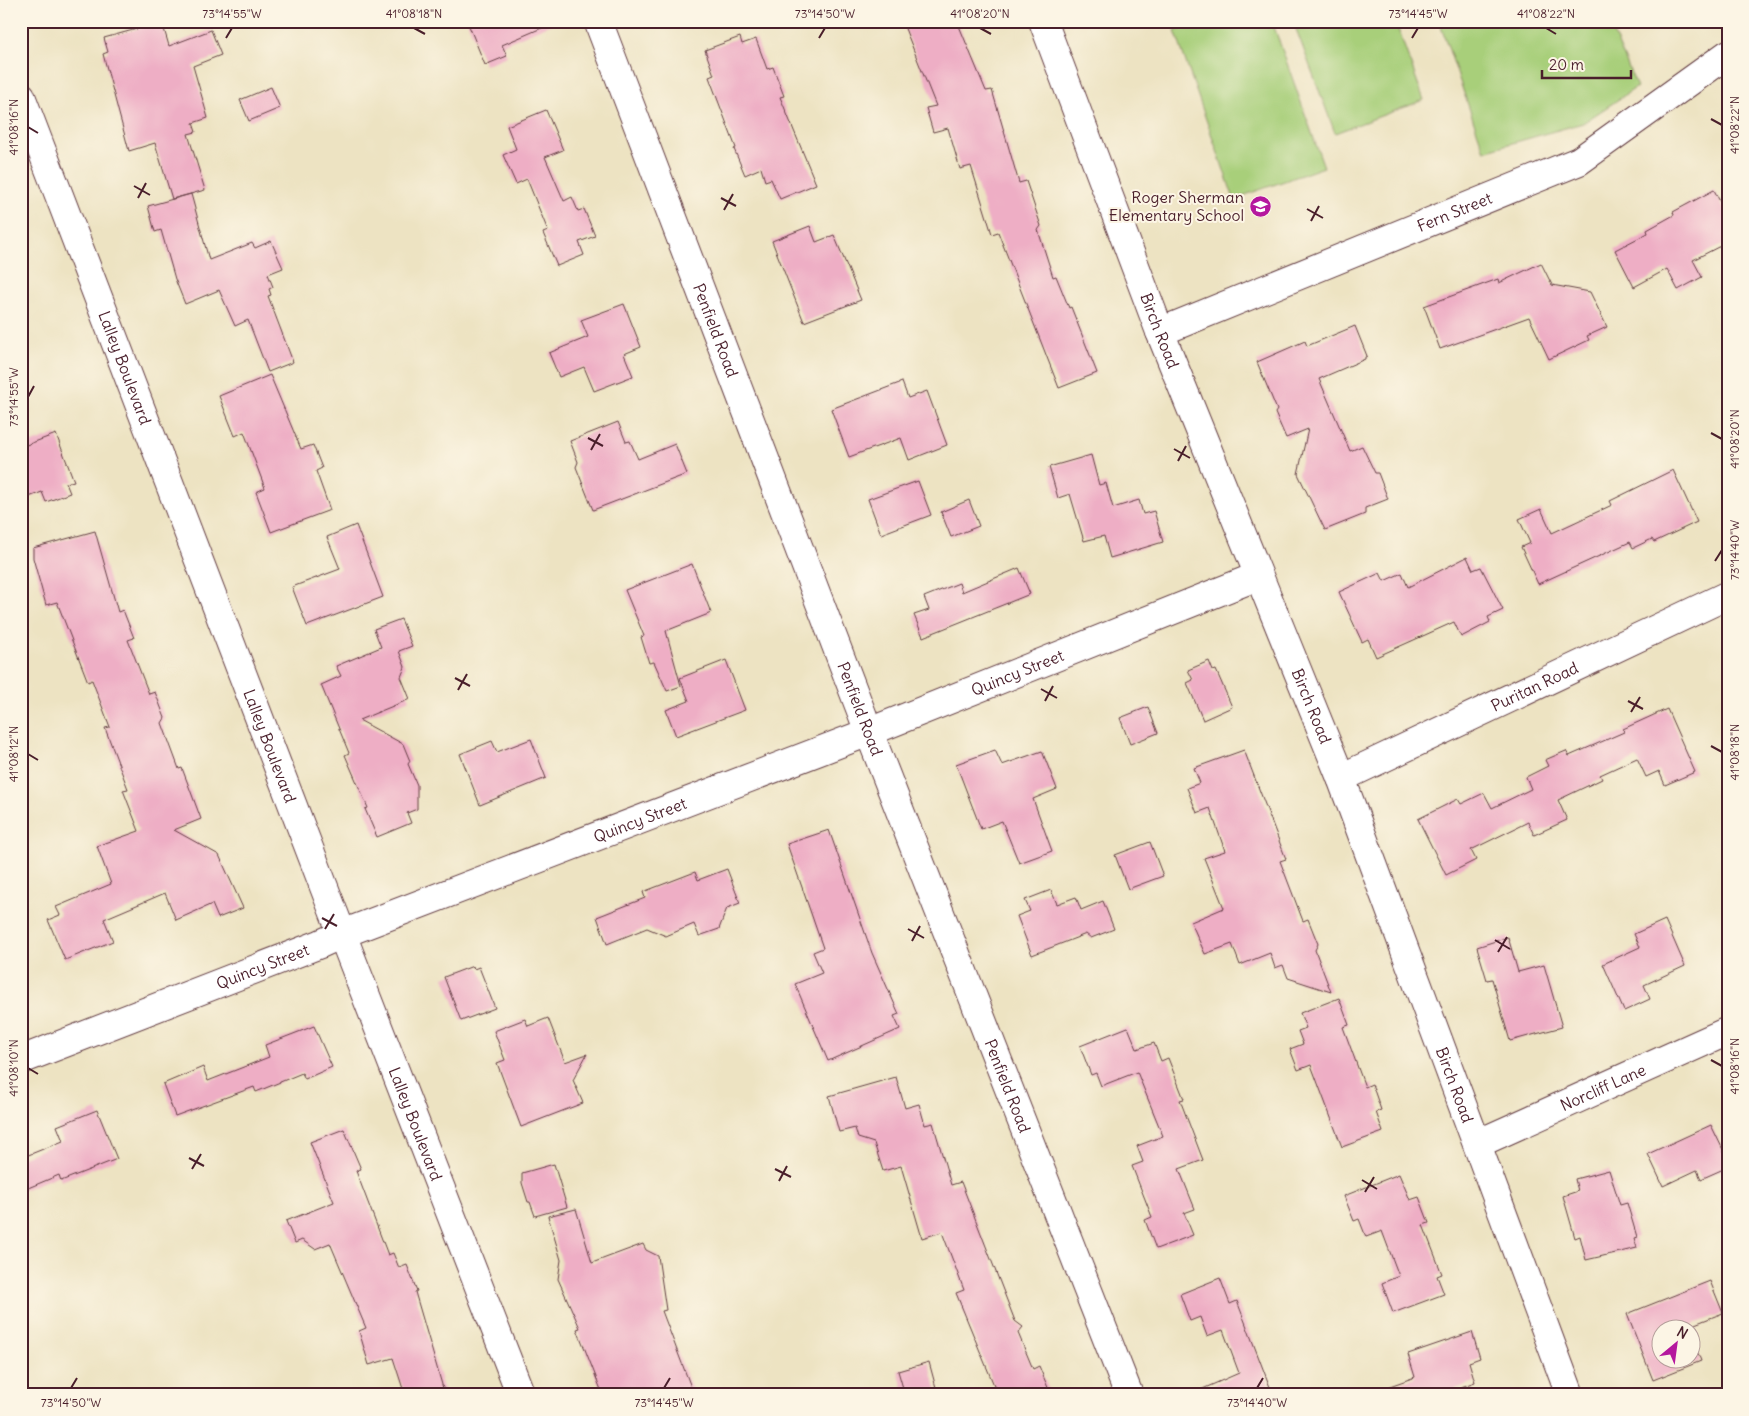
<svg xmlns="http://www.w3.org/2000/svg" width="1749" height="1416" font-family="Delius,sans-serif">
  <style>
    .green { fill: #a8cf7a; stroke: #797752 }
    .building { fill: #eeaec5 }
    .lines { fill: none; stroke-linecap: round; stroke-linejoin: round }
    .minor-casing { stroke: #623c42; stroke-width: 30 }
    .minor { stroke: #fff; stroke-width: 28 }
    .ticks { fill: none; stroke: #4a1f2b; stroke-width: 2 }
    .labels { text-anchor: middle; stroke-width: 4; stroke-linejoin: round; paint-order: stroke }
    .poi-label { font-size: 16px; fill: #4a1f2b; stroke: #fcf5e5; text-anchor: end }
    .street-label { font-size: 16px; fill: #4a1f2b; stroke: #fcf5e5 }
    .neatline { fill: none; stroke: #4a1f2b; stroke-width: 2 }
    .ticks-label { font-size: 12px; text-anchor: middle; fill: #4a1f2b }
  </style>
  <rect width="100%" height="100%" fill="#fcf5e5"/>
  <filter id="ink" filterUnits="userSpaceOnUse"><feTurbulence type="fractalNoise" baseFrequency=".02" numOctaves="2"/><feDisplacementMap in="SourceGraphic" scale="10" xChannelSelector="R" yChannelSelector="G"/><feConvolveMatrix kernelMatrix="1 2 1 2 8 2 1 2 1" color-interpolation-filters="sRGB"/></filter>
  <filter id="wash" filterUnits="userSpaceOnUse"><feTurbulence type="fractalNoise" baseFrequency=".0096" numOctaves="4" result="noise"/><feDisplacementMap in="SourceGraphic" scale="20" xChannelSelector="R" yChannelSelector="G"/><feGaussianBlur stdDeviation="1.12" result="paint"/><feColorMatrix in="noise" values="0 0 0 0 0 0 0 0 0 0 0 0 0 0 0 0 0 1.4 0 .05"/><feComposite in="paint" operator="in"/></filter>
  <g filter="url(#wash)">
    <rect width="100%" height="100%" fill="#ede3c2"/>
    <path class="green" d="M1203 21H1272L1324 167 1234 199 1175 31Z
      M1293 21H1395L1424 100 1335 133Z
      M1439 21H1608L1637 87 1583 123 1484 151Z"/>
    <g id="blocks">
      <path class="building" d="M467 21H558L502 45 507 56 485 65Z
        M902 21H957L986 91 992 90 1019 183 1026 181 1041 226 1038 230 1053 277 1056 276 1069 308 1071 307 1097 373 1059 388 998 232 992 234 971 166 960 169 948 128 933 132 926 108 936 106Z
        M162 22 169 46 211 30 221 55 193 66 208 118 193 123 196 132 188 134 205 190 172 199 155 143 129 151 103 54 108 52 104 38Z
        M740 37 742 44 756 39 767 69 773 67 784 96 780 97 816 184 780 199 771 179 765 181 761 168 745 175 734 149 736 148 709 77 714 75 705 50Z
        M271 87 280 108 249 121 240 100Z
        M546 110 563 150 545 157 564 201 572 197 578 211 584 209 595 236 579 242 584 255 557 266 543 233 548 231 527 179 516 184 503 155 516 149 507 126Z
        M1714 190 1728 217V242L1693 260 1702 277 1678 290 1667 269 1634 287 1615 250 1648 233 1647 230 1674 215 1673 212Z
        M191 194 209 260 252 243 255 248 271 241 283 268 268 274 273 287 269 289 271 295 268 296 293 362 268 372 248 320 235 326 219 290 185 304 175 279 161 230 155 232 148 206Z
        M810 226 816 242 834 235 861 300 804 322 772 241Z
        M1541 263 1552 285 1590 292 1607 327 1587 336 1589 340 1549 359 1529 317 1440 349 1424 306 1498 279 1499 283Z
        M624 304 641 347 624 354 633 376 594 391 584 367 559 377 549 353 588 337 581 320Z
        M1355 326 1367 356 1365 357V359L1319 379 1350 451 1362 446 1375 473H1378L1388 499 1365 508V514L1325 530 1298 474 1308 429 1286 438 1275 413 1277 410 1257 362 1305 341 1307 346Z
        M270 375 301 449 313 445 322 468 316 471 330 510 271 532 256 492 265 488 244 432 235 436 219 396Z
        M902 382 908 398 927 391 947 445 909 460 901 438 849 457 831 409Z
        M618 422 626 442 630 441 638 459 675 444 687 474 593 510 576 467 578 462 570 441Z
        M56 434 74 481 66 483 70 493 46 502 42 492 21 500V447Z
        M1091 455 1099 485 1106 483 1113 508 1139 500 1143 514 1154 511 1163 542 1110 558 1104 536 1084 541 1070 494 1058 498 1049 467Z
        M1673 470 1697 522 1654 542 1652 539 1633 548 1630 542 1538 584 1521 547 1530 543 1519 519 1541 509 1552 533 1612 505 1610 501Z
        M918 481 931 515 881 534 868 499Z
        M969 500 979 526 951 537 941 512Z
        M356 525 383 597 307 626 292 587 340 569 327 537Z
        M95 531 118 612 123 610 134 638 128 640 149 694 155 692 165 718 162 723 179 769 182 768 201 819 174 830 219 855 243 908 218 918 212 904 176 920 165 893 104 919 113 941 65 960 48 920 60 915 56 907 111 884 97 846 139 831 123 790 128 789 105 728 110 727 92 680 88 682 57 602 46 605 33 558V548Z
        M1467 557 1473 570 1481 567 1503 610 1488 617 1490 622 1461 637 1454 622 1376 657 1368 639 1362 642 1339 592 1380 573 1384 581 1402 573 1408 587Z
        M692 564 711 613 666 631 681 686 667 691 654 662 649 663 641 637 644 636 625 590Z
        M1019 568 1030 594 923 637 914 615 929 610 924 597 959 583 962 592Z
        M401 619 412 646 399 651 405 667 401 677 410 699 359 720 403 744 410 761 408 764 417 785V809L407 813 411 823 377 837 365 809 368 808 345 755 349 753 321 685 341 676 336 666 381 647 374 629Z
        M726 660 745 710 676 736 666 710 689 701 680 678Z
        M1209 661 1213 671 1216 670 1232 707 1203 720 1187 683 1193 680 1188 670Z
        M1148 707 1158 733 1130 744 1120 718Z
        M1667 709 1695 772 1665 785 1659 771 1646 777 1637 758 1600 775 1602 779 1558 800 1567 820 1534 835 1528 822 1471 850 1476 860 1446 875 1418 819 1458 799 1461 804 1484 793 1492 808 1531 789 1526 777 1548 766 1545 760 1566 751 1569 756 1624 732 1623 729Z
        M531 739 546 778 480 805 460 754 492 741 497 752Z
        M995 750 1002 765 1042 751 1057 789 1033 799 1052 851 1019 863 1002 821 981 829 956 764Z
        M1244 750 1286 859 1280 861 1303 921 1308 919 1318 944 1315 950 1331 992 1288 978 1283 965 1275 968 1270 953 1240 965 1232 944 1205 954 1191 922 1224 908 1204 858 1225 851 1210 808 1197 813 1187 788 1200 783 1194 768Z
        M829 830 872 953 899 1014 894 1016 900 1029 828 1061 795 984 822 973 813 952 823 948 787 844Z
        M1150 842 1163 876 1128 889 1115 855Z
        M727 869 740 903 727 908 719 929 699 936 694 924 666 936 647 928 607 944 597 917 645 898 643 892 695 872 698 880Z
        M1051 890 1057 904 1076 897 1081 910 1103 901 1114 929 1091 938 1086 934 1032 955 1017 916 1030 911 1025 900Z
        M1665 920 1685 966 1644 985 1650 999 1624 1011 1603 964 1640 947 1634 934Z
        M1508 937 1518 972 1544 965 1562 1027 1510 1041 1492 979 1487 980 1477 947Z
        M473 966 474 969 479 967 495 1008 461 1021 444 977Z
        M1339 998 1349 1025 1343 1027 1365 1087 1372 1084 1381 1110 1376 1112 1383 1132 1342 1147 1311 1065 1298 1070 1290 1049 1303 1044 1298 1031 1306 1028 1300 1013Z
        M548 1018 565 1062 587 1054 573 1080 583 1103 521 1127 497 1063 505 1060 494 1031 525 1019 528 1026Z
        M314 1026 332 1067 305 1079 302 1073 256 1092 254 1087 175 1116 163 1084 203 1067 208 1081 269 1057 265 1045Z
        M1128 1027 1137 1049 1154 1043 1161 1061 1168 1058 1184 1099 1180 1100 1203 1160 1179 1169 1195 1209 1184 1213 1193 1235 1156 1249 1145 1220 1152 1217 1132 1166 1143 1162 1137 1146 1163 1136 1137 1072 1101 1086 1096 1073 1091 1075 1080 1046Z
        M896 1077 905 1108 919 1104 925 1125 933 1123 951 1185 961 1182 1015 1321 1023 1327 1018 1333 1033 1369 1039 1366 1051 1395H998L956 1293 964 1290 942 1232 922 1238 901 1166 883 1171 874 1143 858 1138 855 1128 839 1132 829 1096Z
        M97 1110 117 1159 61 1181 59 1175 21 1191V1158L63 1141 57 1126Z
        M1711 1125 1728 1160V1167L1701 1179 1697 1170 1663 1186 1648 1154Z
        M344 1129 361 1169 356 1171 388 1255 393 1253 399 1268 407 1265 417 1291 415 1292 445 1395H405L393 1358 369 1365 359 1331 366 1328 330 1243 315 1249 302 1240 295 1243 286 1221 334 1202 310 1142Z
        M554 1164 567 1207 535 1216 530 1202H528L522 1183V1173Z
        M1609 1170 1620 1205 1627 1203 1637 1237 1634 1238 1637 1248 1586 1260 1580 1236 1575 1238 1563 1196 1578 1191 1575 1179Z
        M1399 1174 1410 1200 1419 1197 1429 1223 1423 1225 1442 1274 1437 1276 1444 1294 1393 1313 1382 1283 1399 1276 1382 1231 1366 1237 1359 1219 1354 1221 1344 1196Z
        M576 1209 592 1263 643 1244 646 1250 658 1256 666 1310 662 1311 694 1395H603L577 1329 580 1328 558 1279 561 1260 548 1216Z
        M1220 1278 1230 1304 1237 1301 1273 1395H1189L1239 1373 1223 1330 1207 1336 1200 1317 1190 1321 1180 1294Z
        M1710 1281 1723 1313 1687 1327 1688 1328H1662V1358H1692V1338L1701 1361 1653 1380 1627 1314Z
        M1472 1332 1480 1358 1469 1362 1475 1382 1447 1392 1445 1395H1374L1373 1392 1415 1377 1408 1354Z
        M929 1362 938 1395H905L898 1371Z"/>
    </g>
  </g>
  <g filter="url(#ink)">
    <use href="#blocks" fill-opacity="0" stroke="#623c42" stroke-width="1"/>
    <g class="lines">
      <defs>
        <g id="minor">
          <path id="s1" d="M598 21 869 732 1129 1395"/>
          <path id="s2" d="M1043 21 1160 332 1341 778 1570 1395"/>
          <path id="s3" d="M21 96 342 934 521 1395"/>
          <path id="s4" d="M1160 332 1579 161 1728 54"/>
          <path id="s5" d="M1341 778 1728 595"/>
          <path id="s6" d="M21 1060 320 944 342 934 869 732 1258 576"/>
          <path id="s7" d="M1477 1144 1728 1031"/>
        </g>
      </defs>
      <use href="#minor" class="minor-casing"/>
      <use href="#minor" class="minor"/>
    </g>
  </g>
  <path class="ticks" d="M414 28 425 34M980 28 991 34M1546 28 1556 34M226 38 232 28M819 38 825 28M1412 38 1418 28M1711 119 1722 125M28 127 38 133M134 186 150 195M138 198 146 183M721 198 736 206M1307 209 1323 218M724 210 733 194M1311 221 1319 206M28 397 34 386M1711 433 1722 439M588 438 603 446M1174 449 1190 458M591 450 600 434M1178 461 1186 446M1715 561 1722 550M455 678 470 686M1041 689 1057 698M458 690 467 674M1045 701 1053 686M1628 701 1643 709M1631 712 1640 697M1711 746 1722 752M28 754 38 760M322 918 337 926M325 929 334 914M908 929 924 938M1495 940 1510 949M912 941 920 926M1498 952 1507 937M1711 1060 1722 1066M28 1068 38 1074M189 1158 204 1166M192 1169 201 1154M775 1169 791 1177M1362 1180 1377 1189M779 1181 787 1166M1365 1192 1374 1177M71 1388 77 1378M664 1388 670 1378M1257 1388 1263 1378"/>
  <defs>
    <symbol id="school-disc" viewBox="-11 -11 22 22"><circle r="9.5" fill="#b5179e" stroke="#fcf5e5"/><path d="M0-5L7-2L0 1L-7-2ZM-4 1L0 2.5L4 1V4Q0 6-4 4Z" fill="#fff"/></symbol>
  </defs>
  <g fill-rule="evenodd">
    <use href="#school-disc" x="1248" y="194" width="25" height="25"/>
  </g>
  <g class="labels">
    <g class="poi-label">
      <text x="1244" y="203">Roger Sherman<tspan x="1244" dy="18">Elementary School</tspan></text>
    </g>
    <g class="street-label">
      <text dy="6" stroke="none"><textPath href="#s4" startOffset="318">Fern Street</textPath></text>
      <text dy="6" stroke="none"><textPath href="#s1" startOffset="331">Penfield Road</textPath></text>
      <text dy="6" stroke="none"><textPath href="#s2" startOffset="331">Birch Road</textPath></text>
      <text dy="6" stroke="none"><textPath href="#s3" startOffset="291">Lalley Boulevard</textPath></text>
      <text dy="6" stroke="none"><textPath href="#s6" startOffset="1069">Quincy Street</textPath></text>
      <text dy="6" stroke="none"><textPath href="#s5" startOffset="214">Puritan Road</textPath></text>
      <text dy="6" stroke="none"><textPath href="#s2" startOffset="736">Birch Road</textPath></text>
      <text dy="6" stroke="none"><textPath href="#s1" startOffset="736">Penfield Road</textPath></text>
      <text dy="6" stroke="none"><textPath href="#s3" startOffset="696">Lalley Boulevard</textPath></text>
      <text dy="6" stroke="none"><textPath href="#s6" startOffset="664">Quincy Street</textPath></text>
      <text dy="6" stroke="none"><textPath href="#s6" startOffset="259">Quincy Street</textPath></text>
      <text dy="6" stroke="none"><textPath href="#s2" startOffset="1141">Birch Road</textPath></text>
      <text dy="6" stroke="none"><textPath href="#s1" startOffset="1141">Penfield Road</textPath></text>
      <text dy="6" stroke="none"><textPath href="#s7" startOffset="138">Norcliff Lane</textPath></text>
      <text dy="6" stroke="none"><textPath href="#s3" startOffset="1101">Lalley Boulevard</textPath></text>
    </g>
  </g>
  <rect width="1749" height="1416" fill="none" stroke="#fcf5e5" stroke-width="55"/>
  <g transform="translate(1676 1344) rotate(29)"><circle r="24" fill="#fcf5e5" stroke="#b59f9b"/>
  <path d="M0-4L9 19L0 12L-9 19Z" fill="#b5179e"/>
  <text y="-8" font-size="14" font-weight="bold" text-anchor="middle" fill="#4a1f2b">N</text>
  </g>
  <path d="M1542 70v8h89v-8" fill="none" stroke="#4a1f2b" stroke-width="2.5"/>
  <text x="1549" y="70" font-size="15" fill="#4a1f2b" stroke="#fcf5e5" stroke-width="4" paint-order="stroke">20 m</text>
  <rect x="28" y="28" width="1694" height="1360" class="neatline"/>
  <g class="ticks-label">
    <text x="232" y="18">73°14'55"W</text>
    <text x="414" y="18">41°08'18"N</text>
    <text x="825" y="18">73°14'50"W</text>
    <text x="980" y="18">41°08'20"N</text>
    <text x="1418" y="18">73°14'45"W</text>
    <text x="1546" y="18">41°08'22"N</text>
    <text transform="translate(1735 125) rotate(-90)" y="4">41°08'22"N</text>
    <text transform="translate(14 127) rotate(-90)" y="4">41°08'16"N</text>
    <text transform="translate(14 397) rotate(-90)" y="4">73°14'55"W</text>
    <text transform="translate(1735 439) rotate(-90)" y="4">41°08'20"N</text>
    <text transform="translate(1735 550) rotate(-90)" y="4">73°14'40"W</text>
    <text transform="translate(1735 752) rotate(-90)" y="4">41°08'18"N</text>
    <text transform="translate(14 754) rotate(-90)" y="4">41°08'12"N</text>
    <text transform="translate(1735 1066) rotate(-90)" y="4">41°08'16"N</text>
    <text transform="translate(14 1068) rotate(-90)" y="4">41°08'10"N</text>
    <text x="71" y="1407">73°14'50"W</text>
    <text x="664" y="1407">73°14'45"W</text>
    <text x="1257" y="1407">73°14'40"W</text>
  </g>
</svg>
